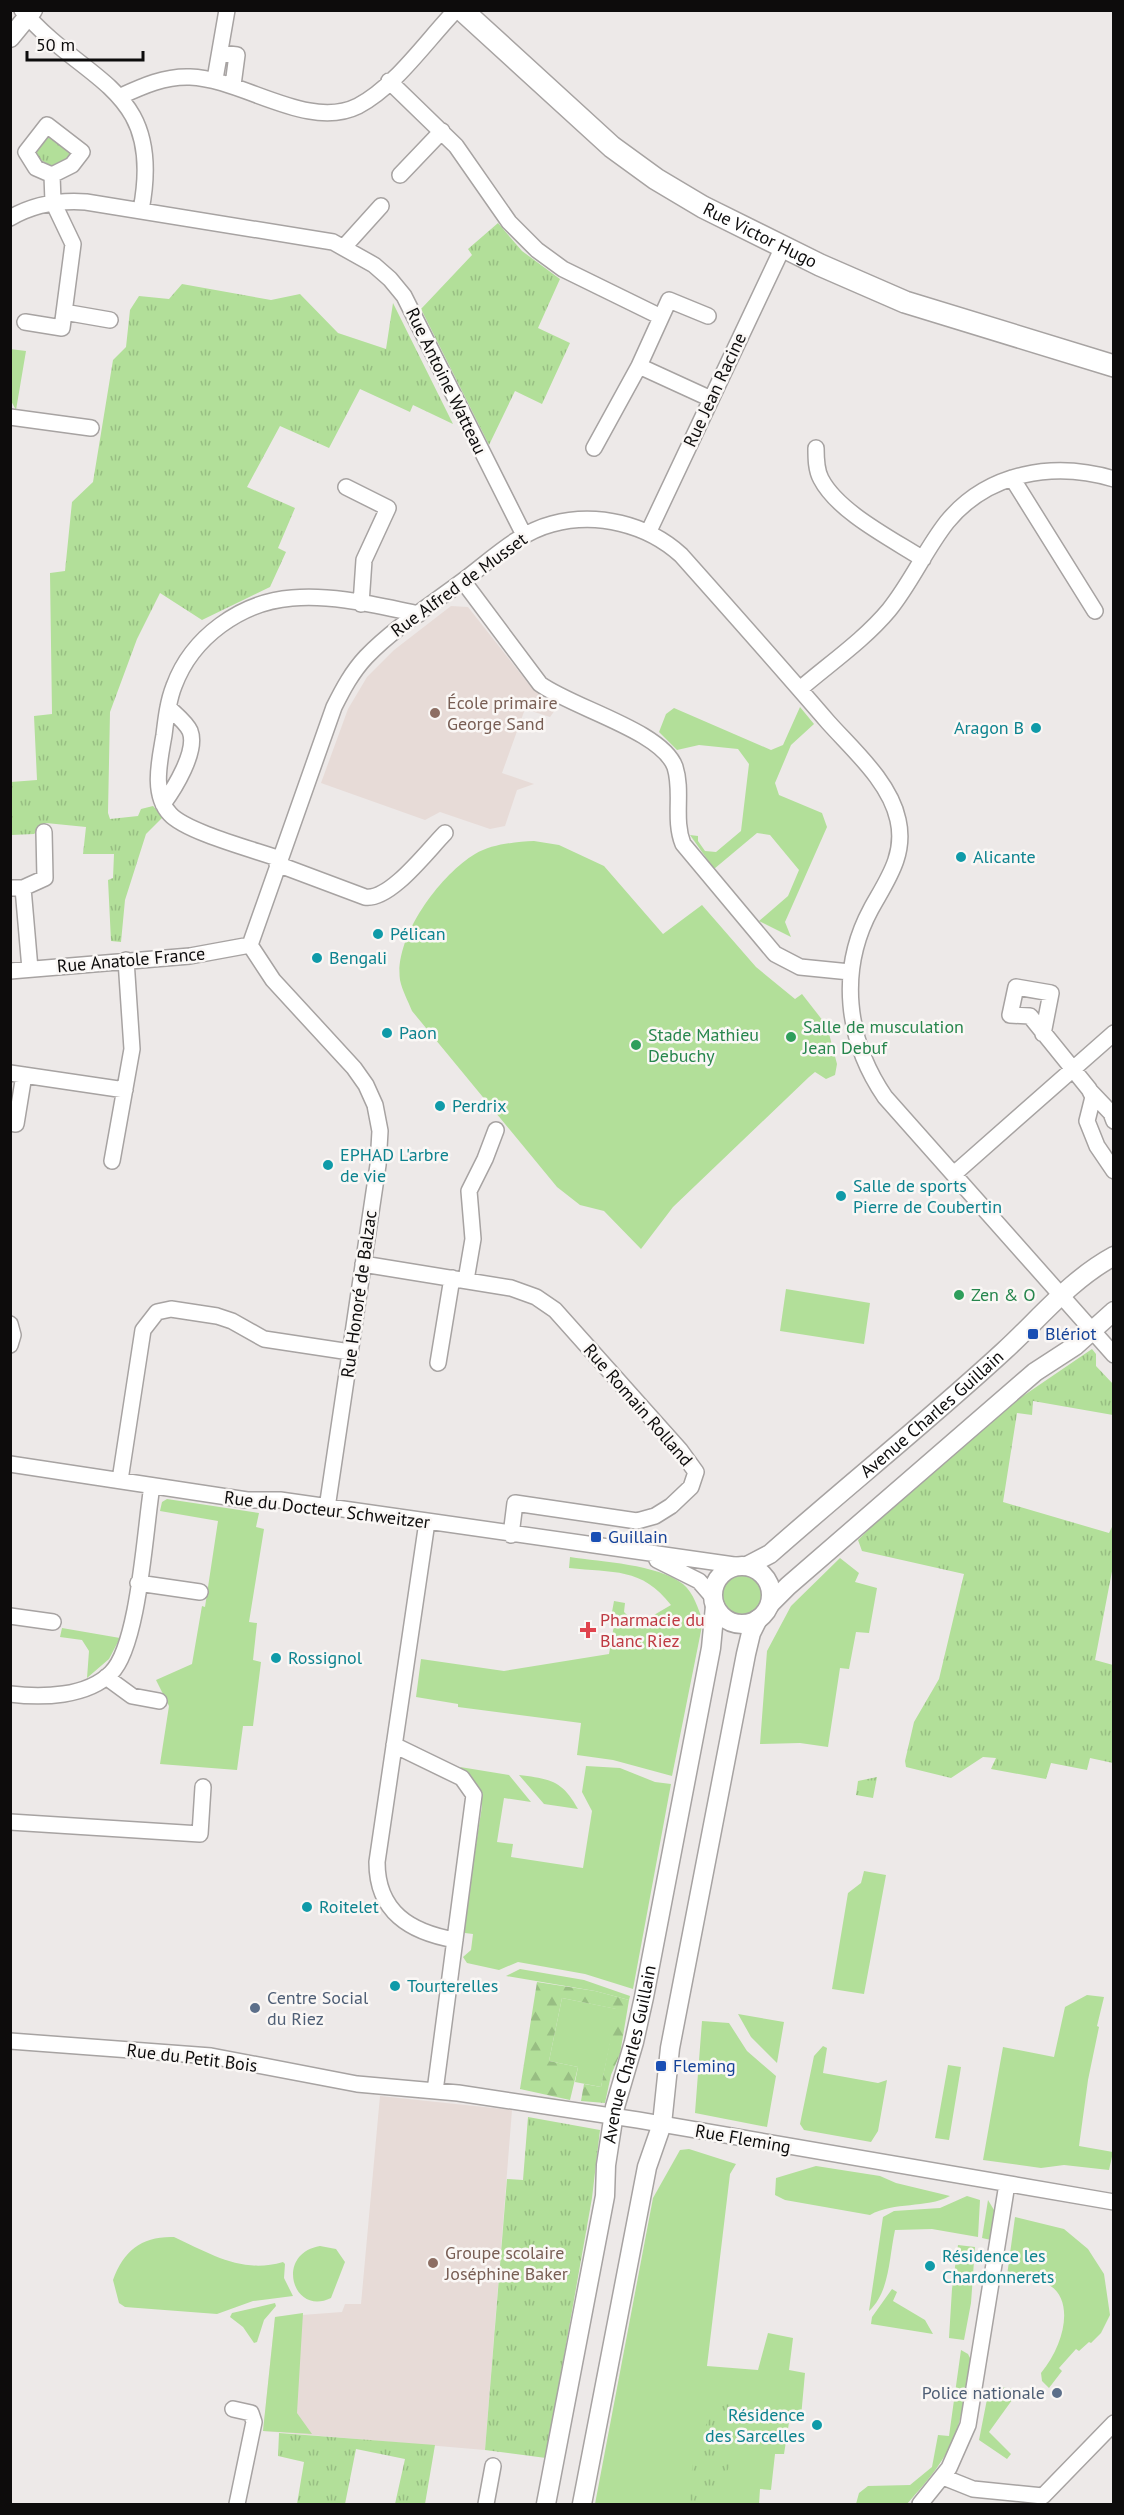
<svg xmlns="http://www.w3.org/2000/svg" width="1124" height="2515" font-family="'PT Sans',sans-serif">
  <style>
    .built { fill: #e7dbd7 }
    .grass { fill: #b2df99 }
    .forest { fill: url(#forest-firs) }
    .park { fill: url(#park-tufts) }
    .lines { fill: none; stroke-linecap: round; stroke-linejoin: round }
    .minor-casing { stroke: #a7a3a2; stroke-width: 18 }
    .tertiary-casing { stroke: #a7a3a2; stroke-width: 21 }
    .secondary-casing { stroke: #a7a3a2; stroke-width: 24 }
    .minor { stroke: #fff; stroke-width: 15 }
    .tertiary { stroke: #fff; stroke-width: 18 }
    .secondary { stroke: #fff; stroke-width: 21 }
    .education-dot { fill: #8d6e63; stroke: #faf7f5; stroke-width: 2 }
    .culture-dot { fill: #0f9aa8; stroke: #faf7f5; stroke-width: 2 }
    .leisure-dot { fill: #2e9e5b; stroke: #faf7f5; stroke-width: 2 }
    .transit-dot { fill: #1a4fb4; stroke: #faf7f5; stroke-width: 2 }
    .health-dot { fill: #e0444e; stroke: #faf7f5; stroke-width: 2 }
    .service-dot { fill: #5c6f8a; stroke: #faf7f5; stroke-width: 2 }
    .labels { text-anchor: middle; stroke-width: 5; stroke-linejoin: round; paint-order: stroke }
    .street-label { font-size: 18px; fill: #0d0c0c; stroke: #faf7f5 }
    .education-label { font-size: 18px; fill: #785e54; stroke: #faf7f5; text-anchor: start }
    .culture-label { font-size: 18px; fill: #0d838f; stroke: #faf7f5; text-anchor: start }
    .leisure-label { font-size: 18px; fill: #27864d; stroke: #faf7f5; text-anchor: start }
    .transit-label { font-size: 18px; fill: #164399; stroke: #faf7f5; text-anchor: start }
    .health-label { font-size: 18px; fill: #be3a42; stroke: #faf7f5; text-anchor: start }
    .service-label { font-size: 18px; fill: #4e5e75; stroke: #faf7f5; text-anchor: start }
  </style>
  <defs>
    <pattern id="forest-firs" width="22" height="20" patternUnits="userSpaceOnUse" patternTransform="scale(1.5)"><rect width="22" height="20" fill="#b2df99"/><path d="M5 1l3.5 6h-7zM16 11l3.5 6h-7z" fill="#98be83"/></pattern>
    <pattern id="park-tufts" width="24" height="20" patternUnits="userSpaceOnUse" patternTransform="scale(1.5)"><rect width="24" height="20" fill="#b2df99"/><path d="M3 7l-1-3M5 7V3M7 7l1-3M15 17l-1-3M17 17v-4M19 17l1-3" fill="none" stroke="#98be83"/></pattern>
  </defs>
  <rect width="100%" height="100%" fill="#ede9e8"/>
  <path class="built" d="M451 606 468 607 528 683 542 696 558 706 550 717 525 709 502 773 534 784 517 790 505 826 490 829 440 812 425 820 321 783 348 709 367 677 394 650Z
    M380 2096 512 2110 485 2450 263 2431 275 2317 342 2312 345 2304H361Z"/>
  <path class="grass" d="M10 349 26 351 16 410 11 401Z
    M800 707 814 724 791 745 775 783 779 795 822 813 827 827 785 922 791 937 759 921 788 896 799 870 770 835 757 833 714 869 690 835 698 836V841L705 851 716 852 741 831 749 764 738 749 699 745 677 750 659 732 666 714 674 708 771 750 783 745Z
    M534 841 559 845 604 866 663 934 702 905 756 967 795 999 802 994 827 1026 837 1064 835 1075 826 1079 815 1072 809 1077 673 1207 641 1249 604 1211 580 1205 557 1187 412 1011C408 1001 402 990 400 980 394 937 440 875 475 854 492 844 515 842 534 841Z
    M786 1289 870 1303 864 1344 780 1331Z
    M167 1499 259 1513 256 1527 264 1529 249 1622 257 1623 253 1660 261 1662 253 1726H243L237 1770 160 1764 169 1706 156 1680 192 1664 202 1606 205 1607 218 1521 160 1511 162 1502Z
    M570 1557C602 1562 657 1564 683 1584 694 1593 698 1609 703 1621L672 1776 613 1760 577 1755 581 1723 458 1707V1704L416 1697 421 1659 504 1671 609 1654 615 1619 612 1612 614 1601 625 1603 624 1612 637 1625 671 1605C642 1567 613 1573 569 1568Z
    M840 1558 859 1573 855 1582 877 1588 869 1633 856 1632 849 1669 840 1668 828 1747 800 1743 760 1744 767 1651 791 1606Z
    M721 1595a21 21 0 1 1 42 0a21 21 0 1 1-42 0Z
    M62 1628 120 1638 109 1659 87 1678 89 1651 82 1640 60 1637Z
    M586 1766 620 1768 655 1782 671 1784 633 1989 585 1974 518 1962 499 1970 467 1963 463 1957 471 1950 473 1934 465 1933 463 1929 482 1806 476 1783 460 1767 509 1775 531 1802 504 1798 497 1842 513 1844 511 1857 583 1868 592 1811 582 1792Z
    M519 1775C550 1779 562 1780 578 1809L544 1804Z
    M864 1871 886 1875 864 1994 832 1989 848 1893 861 1883Z
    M520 1969 584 1980 630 1996 629 2000 595 1991 506 1976Z
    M1087 1995 1104 1997 1097 2026 1099 2027 1088 2080 1079 2146 1113 2152 1109 2170 1064 2165 1041 2168 983 2160 1003 2047 1054 2057 1065 2007Z
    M562 1998 617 2009 601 2087 575 2082 578 2067 549 2061Z
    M738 2014 784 2022 777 2063 751 2037Z
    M702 2021 729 2023 747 2051 776 2076 767 2127 695 2113Z
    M823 2046 827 2048 823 2073 878 2083 887 2080 878 2131 871 2142 804 2130 800 2124 814 2056Z
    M948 2065 961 2067 949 2140 935 2138Z
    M689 2149 736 2164 730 2174 707 2366 758 2370 768 2333 793 2338 789 2370 805 2373 801 2417 790 2416 784 2454H775L771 2490 760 2489 759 2504H595L653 2198 680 2150Z
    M816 2166 880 2176 896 2183 950 2196C925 2209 895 2201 870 2215L785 2200 775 2195 776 2178Z
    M967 2196 980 2200 978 2237 932 2229 895 2230C889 2257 890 2292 869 2311L883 2217 894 2211 940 2208Z
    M988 2200 994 2210 991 2240 982 2238Z
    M1015 2217 1064 2229 1088 2249 1104 2274 1110 2315 1101 2333 1091 2343 1089 2342 1079 2351 1076 2349 1059 2368 1062 2371 1049 2388 1042 2381 1041 2373C1075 2332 1078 2265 1006 2283Z
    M174 2237C211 2254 242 2274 283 2262L285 2264 284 2278 293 2296 253 2301 217 2314 125 2307 119 2303 113 2280C124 2250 142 2236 174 2237Z
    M958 2245 975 2247 971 2303 964 2340 949 2338 952 2289Z
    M320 2246 336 2249 345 2262 331 2298C293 2317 274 2254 320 2246Z
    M892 2289 897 2292 893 2301 925 2320 933 2334 871 2324 872 2317Z
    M275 2303 276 2306 264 2320 257 2342 254 2343 243 2327 230 2317 232 2313Z
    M303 2313 297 2413 312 2434 263 2431 275 2317Z
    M961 2350 968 2354 971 2360C960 2432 957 2449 907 2504H856L859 2493 868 2486 910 2485 932 2467 938 2435 949 2436Z
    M994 2387 1020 2389 989 2432 1011 2454 1007 2459 979 2440 989 2389Z"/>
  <path class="forest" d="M537 1982 595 1991 629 2000 620 2054 611 2075 605 2103 581 2101 584 2084 601 2087 616 2009 562 1998 549 2061 578 2067 570 2100 520 2089Z"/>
  <path class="park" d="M47 135 74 155 64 162 50 166 38 158 36 148Z
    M498 223 522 251 560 279 538 328 570 343 542 404 515 391 489 445 421 309 472 255 468 249Z
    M182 284 271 300 300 294 338 333 386 349 393 303 453 424 413 405 410 412 360 389 329 448 280 426 247 487 295 508 278 548 286 552 270 587 202 620 160 593 137 639 110 712 108 813 110 819 138 816 141 809 153 806 163 817 146 834 125 900 121 942 111 941 108 880 113 878 114 854H83L86 827 46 823 34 834 11 835V782L37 780 34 716 52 714 50 573 65 571 72 502 93 482 113 360 126 347 130 310 139 296 169 299Z
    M1092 1349 1096 1354V1366L1113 1384V1415L1033 1401 1032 1415 1017 1413 1003 1502 1109 1533 1113 1525V1566L1095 1660 1113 1665V1763L1090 1758 1087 1770 1051 1763 1046 1779 991 1769 996 1758 983 1757 951 1778 906 1767 905 1761 914 1722 939 1679 964 1574 862 1551 858 1540 916 1483 1004 1409Z
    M877 1777 873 1798 856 1795 858 1781Z
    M528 2117 600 2130 592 2198 546 2458 485 2450 507 2179 523 2180Z
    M728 2396 736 2441 732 2462 709 2504H690C692 2454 693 2435 728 2396Z
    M279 2433 435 2445 425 2504H395L405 2459 356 2449 345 2504H297L304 2462 278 2456Z"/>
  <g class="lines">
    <defs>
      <path id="minor" d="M22 10C84 84 165 86 141 210
        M220 53 237 55 233 85
        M215 79 227 10
        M389 81 456 146 509 222 537 250 563 269 661 317
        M121 96C143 86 165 76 190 77 243 79 308 131 358 106 395 87 427 40 456 10
        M47 125 82 152 72 165 52 175 36 168 26 152Z
        M400 175 442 131
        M10 218C34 204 59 200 86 202L333 242 374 265 390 279 404 296 524 535
        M344 247 381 206
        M64 312 110 320
        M25 322 62 328 73 244 53 202 52 175
        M639 366 711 399
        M10 417 91 428
        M594 448 639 366 669 300 708 316
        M816 448C816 458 816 470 821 479 838 512 892 539 923 559
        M1012 478 1095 611
        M346 487 388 508 364 560 361 604
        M648 533 783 247
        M463 581 540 684C573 708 662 731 675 767 683 792 673 819 683 844L775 954 800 967 850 972
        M800 689C829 664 864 640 889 610 911 583 925 550 947 522 988 472 1054 461 1114 479
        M163 804C174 789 198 751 190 731 186 722 175 714 168 707
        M280 859C255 850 186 832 170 814 151 794 160 759 164 735 166 718 168 701 174 686 192 637 241 602 292 598 333 594 379 606 419 614
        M277 864 365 897C390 901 428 850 445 833
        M10 888H23L30 969
        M23 888 45 878 44 832
        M250 945 334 707C343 689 352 672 366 657 393 629 429 606 460 583 489 562 517 533 552 524 597 512 647 524 681 555 730 610 779 665 828 722 853 750 890 782 898 820 906 855 887 880 871 909 838 970 846 1040 885 1097L1114 1355
        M250 945 273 980 354 1068 366 1085 375 1105 380 1131 378 1165 327 1508
        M10 971 190 956 250 945
        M1043 1034 1051 993 1016 987 1010 1015 1030 1016 1089 1089 1093 1097 1087 1121 1097 1146 1114 1171
        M10 1073 125 1090
        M1091 1092 1111 1113 1114 1121
        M10 1123 16 1124 24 1075
        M112 1161 132 1049 126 960
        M954 1174 1114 1033
        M363 1264 511 1288 536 1297 555 1310 680 1450 696 1472 691 1487 671 1506 655 1516 637 1521 515 1503 511 1535
        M466 1280 473 1239 469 1191 485 1159 496 1130
        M10 1324 13 1335 10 1345
        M438 1363 452 1278
        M10 1464 247 1500H280L741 1566
        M120 1480 143 1330 157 1312 171 1309 217 1316 232 1321 264 1339 350 1352
        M427 1522 377 1862C377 1912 410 1932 455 1940
        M657 1560 699 1581 712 1596
        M138 1583 200 1592
        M10 1616 53 1622
        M106 1677 132 1696 159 1701
        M10 1694C42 1698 87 1697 111 1673 139 1646 145 1528 152 1486
        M394 1745 462 1778 474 1795 435 2091
        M10 1822 200 1834 203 1787
        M10 2041 211 2056 357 2084 458 2093 638 2120 1114 2202
        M233 2409 251 2413 254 2422 237 2504
        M943 2477 973 2489 1043 2496 1114 2423
        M486 2504 493 2466
        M920 2504 949 2468 968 2425 1007 2184"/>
      <g id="tertiary">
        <path d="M10 38 33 10"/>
        <circle cx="742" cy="1595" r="29"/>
        <path id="s1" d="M747 1566 770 1554C847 1486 928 1421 1004 1351 1040 1318 1070 1280 1114 1256"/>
        <path d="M770 1604 788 1586 1035 1372 1075 1346 1114 1311"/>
        <path id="s2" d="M546 2504 605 2196 606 2165 615 2107 634 2042 644 1997 711 1648 715 1606"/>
        <path d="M582 2504 647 2167 662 2124 670 2048 746 1654 751 1633 758 1619"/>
      </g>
      <g id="secondary">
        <path id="s3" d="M462 10 612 147 656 179 703 207 820 265 905 302 1114 366"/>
      </g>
    </defs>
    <use href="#minor" class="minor-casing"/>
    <use href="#tertiary" class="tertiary-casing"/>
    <use href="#secondary" class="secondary-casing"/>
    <use href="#minor" class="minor"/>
    <use href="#tertiary" class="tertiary"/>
    <use href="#secondary" class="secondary"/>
  </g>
  <g class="education-dot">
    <circle cx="435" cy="713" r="6"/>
    <circle cx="433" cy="2263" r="6"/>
  </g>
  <g class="culture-dot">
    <circle cx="1036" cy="728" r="6"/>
    <circle cx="961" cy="857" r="6"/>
    <circle cx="378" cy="934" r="6"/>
    <circle cx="317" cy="958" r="6"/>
    <circle cx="387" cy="1033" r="6"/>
    <circle cx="440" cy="1106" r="6"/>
    <circle cx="328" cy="1165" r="6"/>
    <circle cx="841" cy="1196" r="6"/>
    <circle cx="276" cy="1658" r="6"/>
    <circle cx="307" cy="1907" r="6"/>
    <circle cx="395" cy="1986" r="6"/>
    <circle cx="930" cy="2266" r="6"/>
    <circle cx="817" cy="2425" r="6"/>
  </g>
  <g class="leisure-dot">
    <circle cx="791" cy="1037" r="6"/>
    <circle cx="636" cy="1045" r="6"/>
    <circle cx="959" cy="1295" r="6"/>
  </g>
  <g class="transit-dot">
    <rect x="1027" y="1328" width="12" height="12" rx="3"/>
    <rect x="590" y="1531" width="12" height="12" rx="3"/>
    <rect x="655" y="2060" width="12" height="12" rx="3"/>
  </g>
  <path class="health-dot" d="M585 1621h6v6h6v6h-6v6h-6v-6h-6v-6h6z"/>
  <g class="service-dot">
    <circle cx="255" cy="2008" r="6"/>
    <circle cx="1057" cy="2393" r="6"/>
  </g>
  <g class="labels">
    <g class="street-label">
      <text dy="6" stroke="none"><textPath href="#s3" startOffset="376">Rue Victor Hugo</textPath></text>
      <text transform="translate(446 381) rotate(64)" y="6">Rue Antoine Watteau</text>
      <text transform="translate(715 390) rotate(-65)" y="6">Rue Jean Racine</text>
      <text transform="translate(459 585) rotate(-36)" y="6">Rue Alfred de Musset</text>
      <text transform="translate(131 960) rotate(-5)" y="6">Rue Anatole France</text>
      <text transform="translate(359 1294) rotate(-82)" y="6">Rue Honoré de Balzac</text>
      <text transform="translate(638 1405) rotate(49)" y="6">Rue Romain Rolland</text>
      <text dy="6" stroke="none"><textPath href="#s1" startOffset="240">Avenue Charles Guillain</textPath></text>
      <text transform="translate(327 1510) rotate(7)" y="6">Rue du Docteur Schweitzer</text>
      <text dy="6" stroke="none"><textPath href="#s2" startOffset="458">Avenue Charles Guillain</textPath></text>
      <text transform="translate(192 2058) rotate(7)" y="6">Rue du Petit Bois</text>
      <text transform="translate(743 2139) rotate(10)" y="6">Rue Fleming</text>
    </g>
    <g class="education-label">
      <text x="447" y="709">École primaire<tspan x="447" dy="21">George Sand</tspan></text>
      <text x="445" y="2259">Groupe scolaire<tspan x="445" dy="21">Joséphine Baker</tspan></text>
    </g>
    <g class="culture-label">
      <text x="1024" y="734" text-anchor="end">Aragon B</text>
      <text x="973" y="863">Alicante</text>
      <text x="390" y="940">Pélican</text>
      <text x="329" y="964">Bengali</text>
      <text x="399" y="1039">Paon</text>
      <text x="452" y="1112">Perdrix</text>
      <text x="340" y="1161">EPHAD L'arbre<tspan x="340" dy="21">de vie</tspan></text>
      <text x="853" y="1192">Salle de sports<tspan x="853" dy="21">Pierre de Coubertin</tspan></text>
      <text x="288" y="1664">Rossignol</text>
      <text x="319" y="1913">Roitelet</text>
      <text x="407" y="1992">Tourterelles</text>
      <text x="942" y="2262">Résidence les<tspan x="942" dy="21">Chardonnerets</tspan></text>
      <text x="805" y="2421" text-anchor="end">Résidence<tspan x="805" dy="21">des Sarcelles</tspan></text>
    </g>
    <g class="leisure-label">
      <text x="803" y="1033">Salle de musculation<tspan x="803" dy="21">Jean Debuf</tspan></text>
      <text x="648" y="1041">Stade Mathieu<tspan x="648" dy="21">Debuchy</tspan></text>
      <text x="971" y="1301">Zen &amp; O</text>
    </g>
    <g class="transit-label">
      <text x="1045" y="1340">Blériot</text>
      <text x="608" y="1543">Guillain</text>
      <text x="673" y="2072">Fleming</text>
    </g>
    <g class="health-label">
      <text x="600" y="1626">Pharmacie du<tspan x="600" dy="21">Blanc Riez</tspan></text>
    </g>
    <g class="service-label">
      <text x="267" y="2004">Centre Social<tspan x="267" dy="21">du Riez</tspan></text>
      <text x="1045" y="2399" text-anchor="end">Police nationale</text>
    </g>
  </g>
  <rect width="1124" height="2515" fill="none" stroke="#0d0c0c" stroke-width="24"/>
  <path d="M27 51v9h116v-9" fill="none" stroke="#0d0c0c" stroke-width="3"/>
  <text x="36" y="51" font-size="18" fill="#0d0c0c" stroke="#faf7f5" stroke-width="4.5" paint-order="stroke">50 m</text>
</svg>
